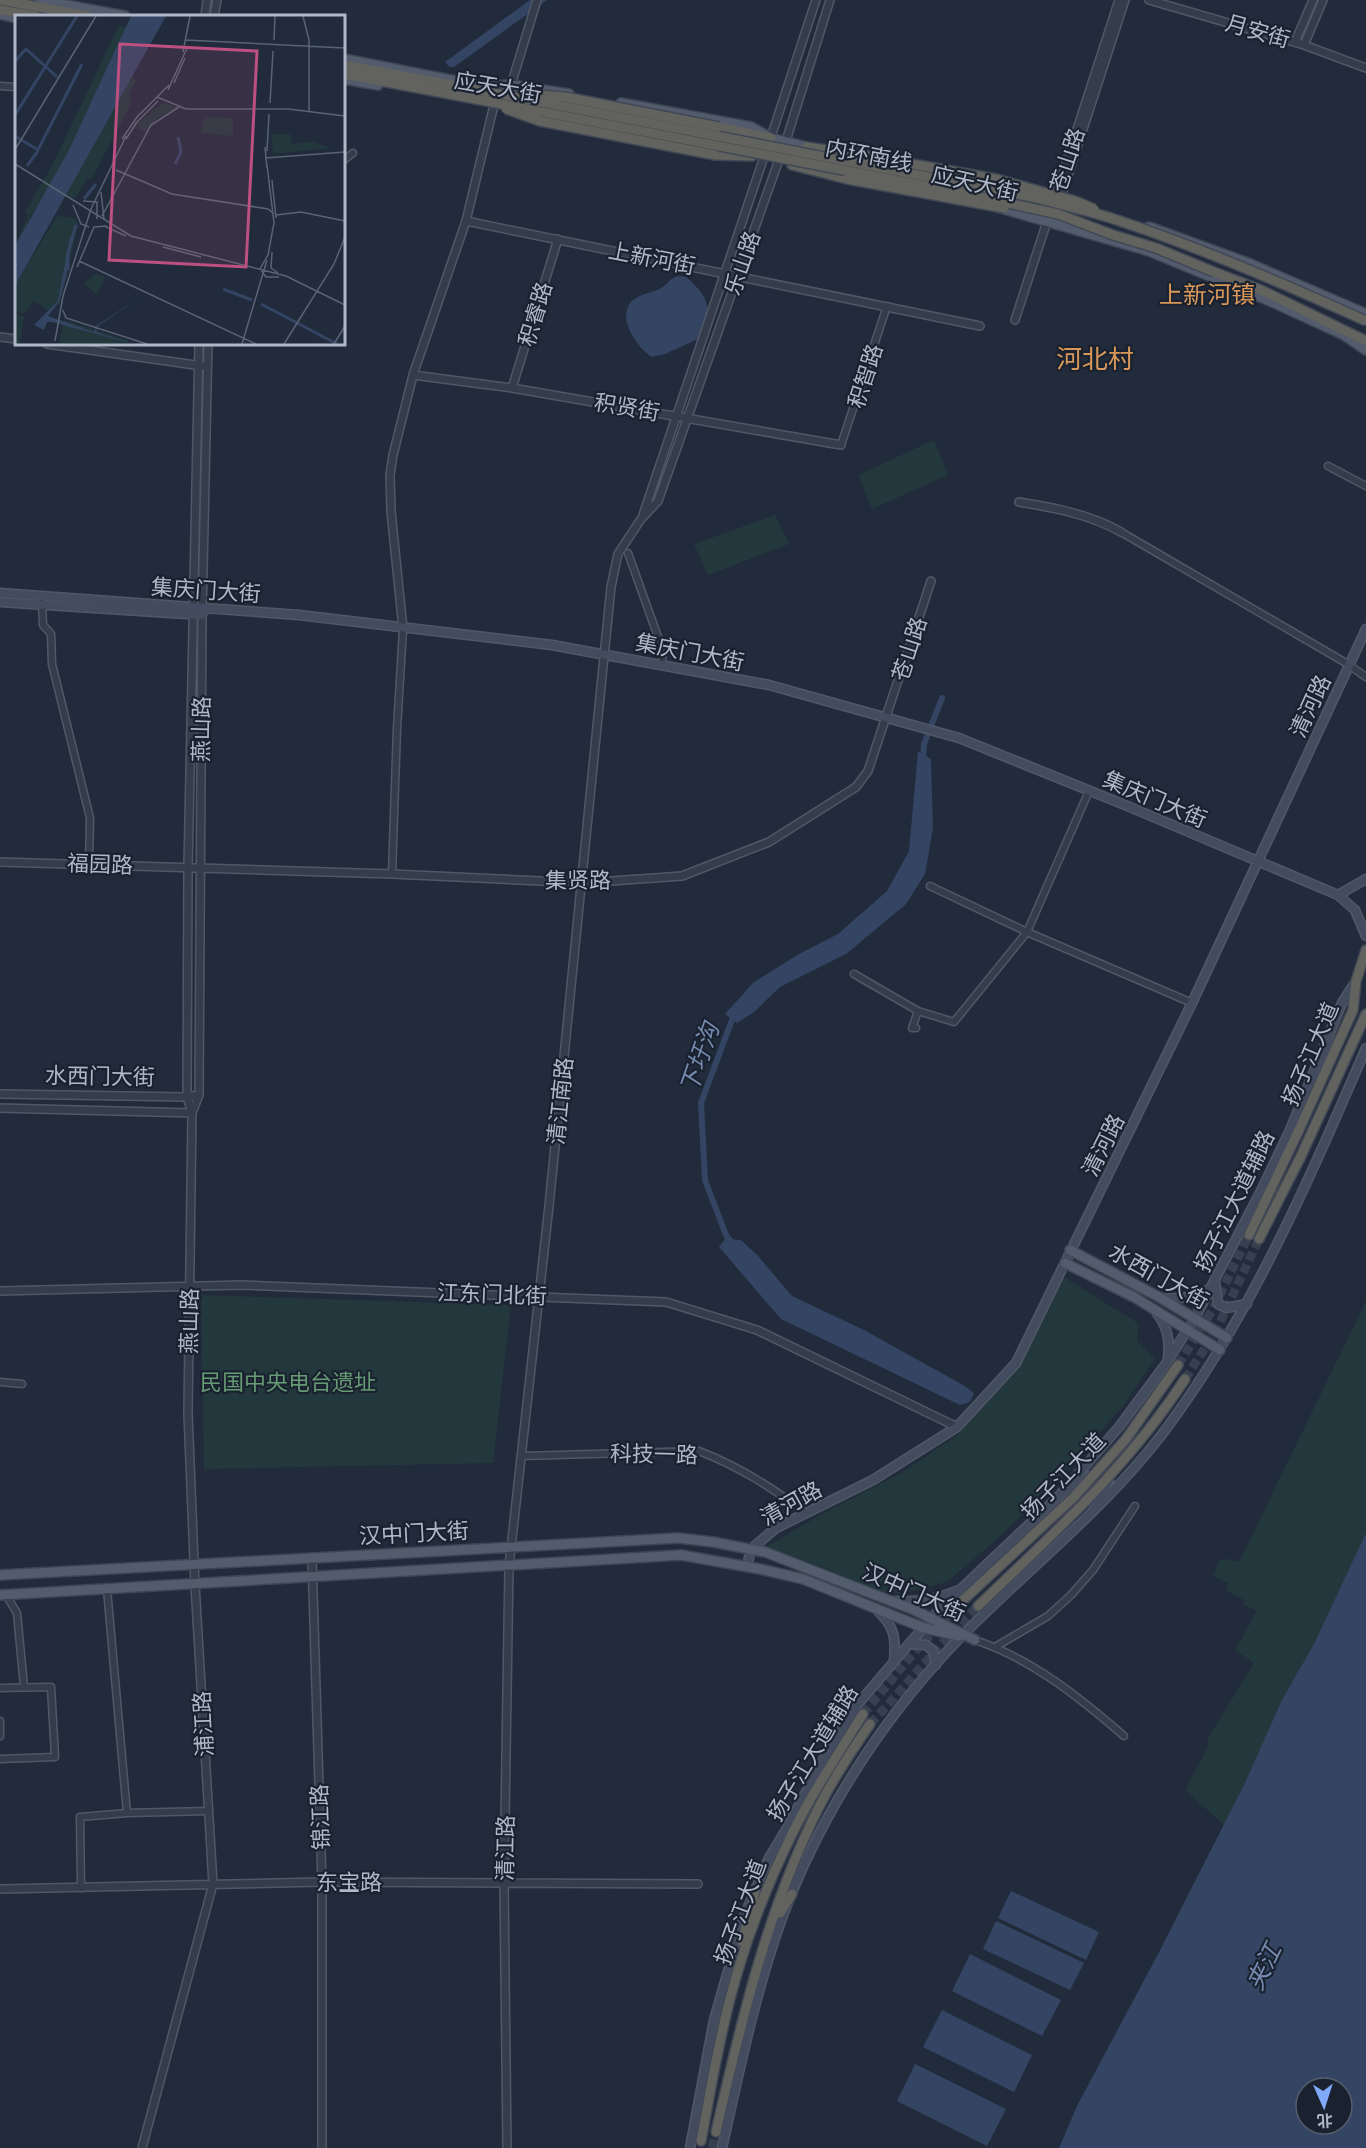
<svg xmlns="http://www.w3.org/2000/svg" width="1366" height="2148" font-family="'Sofia Sans Condensed','Noto Sans SC',sans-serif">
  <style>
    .green { fill: #23383c }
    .water { fill: #344563; fill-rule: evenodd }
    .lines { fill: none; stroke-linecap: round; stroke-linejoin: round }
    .canal { stroke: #344563; stroke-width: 6 }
    .trunk-tunnel { stroke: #364050; stroke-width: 9; stroke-dasharray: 9 4.5; stroke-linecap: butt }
    .minor-casing { stroke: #505866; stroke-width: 9 }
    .tertiary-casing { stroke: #505866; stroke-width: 10 }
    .secondary-casing { stroke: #505866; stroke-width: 11 }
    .primary-casing { stroke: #3e4655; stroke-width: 12 }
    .trunk-casing { stroke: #404856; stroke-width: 12 }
    .minor { stroke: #353d4c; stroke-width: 6 }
    .tertiary { stroke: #353d4c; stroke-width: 7 }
    .secondary { stroke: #434c5f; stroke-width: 8 }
    .primary { stroke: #535c6c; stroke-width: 9 }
    .trunk { stroke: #62625e; stroke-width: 9 }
    .trunk-bridge-casing { stroke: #404856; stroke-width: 12; stroke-linecap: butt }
    .trunk-bridge { stroke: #62625e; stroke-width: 9 }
    .labels { text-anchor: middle; stroke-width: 4.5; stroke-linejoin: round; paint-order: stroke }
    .street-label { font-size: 22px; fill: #b0b8c8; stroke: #1a2230 }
    .park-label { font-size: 22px; fill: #669a74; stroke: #1a2230 }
    .neighbourhood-label { font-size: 24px; fill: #d9985a; stroke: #1a2230 }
    .water-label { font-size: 24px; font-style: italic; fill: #768cb1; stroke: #1a2230 }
    .quarter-label { font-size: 26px; fill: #d9985a; stroke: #1a2230 }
    .inset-river { fill: none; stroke: #344563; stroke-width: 3 }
    .inset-road { fill: none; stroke: #5a6373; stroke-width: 1.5 }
    .view { fill: #bc5081; fill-opacity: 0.15; stroke: #bc5081; stroke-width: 3 }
    .inset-edge { fill: none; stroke: #b0b8c8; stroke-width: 3 }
  </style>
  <rect width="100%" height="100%" fill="#212b3b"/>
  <path class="green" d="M934 440 948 475 872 509 858 475Z
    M775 515 789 544 708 575 694 544Z
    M1059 1274 1138 1323 1137 1341 1155 1359 1123 1406 1049 1489 996 1540 947 1582 900 1594 883 1592 819 1566 766 1547 818 1516 901 1473 958 1435 1016 1363Z
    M201 1295 511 1305 493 1463 204 1469Z
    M1366 1301V1568L1225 1826 1185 1790 1208 1747V1738L1254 1663 1235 1650 1257 1611 1244 1605V1600L1225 1590 1228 1583 1213 1576 1220 1560 1228 1559 1239 1562Z"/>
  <path class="water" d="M530 0H547L454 67H449L445 62Z
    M678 276 686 277C710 297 713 311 700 338L665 354 652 357C635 346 613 312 636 298 644 293 655 292 663 287 668 283 671 278 678 276Z
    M918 751 931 759 933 828 925 874 906 904 846 954 780 987 754 1012 737 1023 725 1014 754 982 799 954 838 934 887 891 909 851Z
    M725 1239 741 1240 758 1256 792 1296 864 1330 963 1385 974 1393 970 1402 960 1405 781 1319 719 1247Z
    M1366 1533V2148H1059L1077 2106 1157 1956 1244 1785 1282 1700 1314 1644ZM1306 2088H1342V2124H1306Z
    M1011 1891 1099 1932 1086 1960 998 1918Z
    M996 1921 1084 1963 1070 1990 983 1949Z
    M970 1954 1061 2000 1042 2036 952 1991Z
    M942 2010 1032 2055 1014 2092 923 2047Z
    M915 2064 1006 2109 987 2146 897 2101Z"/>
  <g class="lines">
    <path class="canal" d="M923 760 924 744 942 698
      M733 1244 726 1235 705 1180 701 1103 735 1012"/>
    <path class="trunk-tunnel" d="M1178 1365 1213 1309 1249 1235
      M1185 1379 1216 1331 1259 1239
      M863 1714 917 1649 961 1602
      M870 1724C907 1685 940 1643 978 1606
      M712 2148 716 2132"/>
    <defs>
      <path id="minor" d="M0 86 16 87
        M344 160 353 153
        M841 445 887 306
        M1328 466 1366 486
        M1121 532 1346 663 1366 677
        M628 553 663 651 662 664
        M42 602 43 625 51 634 52 664 90 818 89 864
        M392 874 397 728 403 629
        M930 886 1027 932 1192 1003
        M854 974 918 1011 954 1022 1027 932 1089 791
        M916 1028H912L918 1011
        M0 1382 22 1384
        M521 1456 699 1451C740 1467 771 1487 806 1513
        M107 1589 127 1813 208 1811
        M6 1595 17 1613 24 1687
        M975 1640C1032 1659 1079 1697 1124 1736
        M995 1647 1048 1616 1071 1595 1093 1570 1135 1506
        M0 1688 51 1687 55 1757 0 1759
        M0 1721V1736
        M81 1888 80 1817 127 1813"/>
      <path id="tertiary" d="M1149 0 1304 45 1366 68
        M205 16 207 0
        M214 16 217 0
        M1295 42 1313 0
        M1304 45 1323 0
        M511 85 537 0
        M770 140 816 0
        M785 144 830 0
        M1060 200 1125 0
        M466 221 980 326
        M1015 320 1119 0
        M0 337 16 339
        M47 344 202 366
        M413 375 512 388 841 445
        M512 388 558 239
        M1019 502C1055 508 1089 514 1121 532
        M643 515 766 151
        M403 629 391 511 390 475 393 455 413 375 466 221 494 105
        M0 862 392 874 583 883 682 876 769 842 856 787 868 771 931 581
        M0 1094 187 1097 199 1095
        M0 1108 192 1113
        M192 1113 199 1095 202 615 208 344
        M0 1291 241 1285 666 1302 757 1330 957 1427
        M312 1558 322 1882V2148
        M0 1889 322 1882 698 1884
        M142 2148 213 1884 195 1585 188 1413 192 1113 187 1097 188 868 199 344
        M507 2148 504 1882 509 1566 549 1206 611 587 618 554 641 519 658 501 781 154"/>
      <path id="secondary" d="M0 593 299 615 552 645 769 685 959 738 1125 805 1338 895 1355 910 1366 936
        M0 602 202 615
        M1338 895 1366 879
        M1321 1077 1330 1043
        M1215 1282 1218 1304 1226 1308 1247 1304
        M1162 1298C1181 1299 1194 1298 1211 1288
        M1156 1312C1168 1327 1170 1340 1168 1359
        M1065 1492 1090 1476
        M1094 1505 1109 1480
        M747 1567 751 1549 776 1528 873 1480 957 1427 1016 1363 1192 1003 1366 629
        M896 1601C918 1602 935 1600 956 1591
        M877 1610C895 1627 896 1638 894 1662
        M909 1644 926 1645 933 1651 936 1665
        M690 2148 714 2020 743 1919 769 1858 787 1828 824 1758 858 1704 909 1644 941 1608 1058 1497 1119 1427 1165 1365 1195 1318 1262 1189 1290 1130 1342 1003 1356 981
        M722 2148C739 2072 755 1994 781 1921 818 1819 878 1725 952 1646 1021 1574 1102 1513 1163 1433 1251 1316 1308 1182 1366 1048"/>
      <path id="primary" d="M40 0 125 16
        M0 14 16 18
        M344 59 481 86 511 85 569 94
        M344 79 378 85
        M502 90 536 96
        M549 99 742 136
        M621 103 751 127 771 138 811 148
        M942 174 1023 191
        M997 207 1149 251 1270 301 1344 335 1366 350
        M1149 227 1248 263 1366 314
        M1070 1250 1159 1297 1227 1338
        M1065 1263 1134 1297 1220 1350
        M0 1575 678 1538 713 1542 765 1552 914 1610 975 1640
        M0 1595 681 1555 760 1569 803 1579 924 1628 959 1636"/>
      <path id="trunk" d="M1 0 88 16
        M0 10 36 16
        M344 65 484 91
        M344 74 481 100
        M719 127 771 138
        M806 147 856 154
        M715 155 752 156
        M792 165 847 179
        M1214 272 1261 290 1366 341
        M1249 1235 1298 1132 1353 1010 1356 981 1366 950
        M1259 1239 1301 1156 1366 1014
        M961 1602 1074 1497 1126 1439 1178 1365
        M978 1606C1053 1534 1127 1468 1185 1379
        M780 1913 792 1894
        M742 1942 755 1892
        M716 2132C741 2021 768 1908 820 1805 834 1777 852 1750 870 1724
        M701 2141C707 2110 712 2078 719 2047 733 1975 759 1901 791 1836 812 1793 838 1754 863 1714"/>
    </defs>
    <use href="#minor" class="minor-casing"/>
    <use href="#tertiary" class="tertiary-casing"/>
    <use href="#secondary" class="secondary-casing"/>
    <use href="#primary" class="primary-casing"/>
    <use href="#trunk" class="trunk-casing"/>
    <use href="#minor" class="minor"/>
    <use href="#tertiary" class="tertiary"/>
    <use href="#secondary" class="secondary"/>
    <use href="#primary" class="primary"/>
    <use href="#trunk" class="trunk"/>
    <defs>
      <path id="trunk-bridge" d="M484 91 1032 197C1061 205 1092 211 1120 221 1204 249 1285 284 1366 321
        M530 94 565 97 719 127
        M481 100 962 193 1058 214 1113 235 1156 248 1214 272
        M506 109 540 121 715 155
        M856 154 996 179 1075 201 1094 209
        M847 179 1004 208"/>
    </defs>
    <use href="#trunk-bridge" class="trunk-bridge-casing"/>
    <use href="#trunk-bridge" class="trunk-bridge"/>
  </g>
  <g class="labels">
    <g class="street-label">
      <text transform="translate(1258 31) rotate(16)" y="8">月安街</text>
      <text transform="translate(498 87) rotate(10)" y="8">应天大街</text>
      <text transform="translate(869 155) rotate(11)" y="8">内环南线</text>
      <text transform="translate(1067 160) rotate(-72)" y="8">苍山路</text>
      <text transform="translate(975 183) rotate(13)" y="8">应天大街</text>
      <text transform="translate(652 258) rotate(11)" y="8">上新河街</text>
      <text transform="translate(742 263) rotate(-71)" y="8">乐山路</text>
      <text transform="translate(535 314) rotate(-73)" y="8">积睿路</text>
      <text transform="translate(865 376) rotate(-72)" y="8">积智路</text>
      <text transform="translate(627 407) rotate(10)" y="8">积贤街</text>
      <text transform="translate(206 590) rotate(4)" y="8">集庆门大街</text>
      <text transform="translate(909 649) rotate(-72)" y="8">苍山路</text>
      <text transform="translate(690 652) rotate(11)" y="8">集庆门大街</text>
      <text transform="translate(1310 706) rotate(-65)" y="8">清河路</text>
      <text transform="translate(201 729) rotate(-89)" y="8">燕山路</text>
      <text transform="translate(1155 799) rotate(23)" y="8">集庆门大街</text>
      <text transform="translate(100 864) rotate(2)" y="8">福园路</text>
      <text x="578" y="888">集贤路</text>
      <text transform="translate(1310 1054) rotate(-67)" y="8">扬子江大道</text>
      <text transform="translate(100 1076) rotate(1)" y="8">水西门大街</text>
      <text transform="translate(560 1101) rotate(-84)" y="8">清江南路</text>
      <text transform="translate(1103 1145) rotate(-63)" y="8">清河路</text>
      <text transform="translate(1234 1201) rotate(-64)" y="8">扬子江大道辅路</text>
      <text transform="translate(1159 1276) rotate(29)" y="8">水西门大街</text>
      <text transform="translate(492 1294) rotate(2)" y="8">江东门北街</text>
      <text transform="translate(189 1321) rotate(-89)" y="8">燕山路</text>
      <text transform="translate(654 1454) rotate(1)" y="8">科技一路</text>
      <text transform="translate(1063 1476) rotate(-46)" y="8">扬子江大道</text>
      <text transform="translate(791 1503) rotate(-29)" y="8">清河路</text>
      <text transform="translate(414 1533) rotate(-3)" y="8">汉中门大街</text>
      <text transform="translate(914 1592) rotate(24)" y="8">汉中门大街</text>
      <text transform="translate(203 1724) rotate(-93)" y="8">浦江路</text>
      <text transform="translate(812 1753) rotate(-59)" y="8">扬子江大道辅路</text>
      <text transform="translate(320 1817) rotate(-92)" y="8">锦江路</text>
      <text transform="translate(505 1848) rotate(-89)" y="8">清江路</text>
      <text x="349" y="1890">东宝路</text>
      <text transform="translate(740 1912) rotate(-70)" y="8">扬子江大道</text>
    </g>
    <g class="park-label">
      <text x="288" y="1390">民国中央电台遗址</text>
    </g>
    <g class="neighbourhood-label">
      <text x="1207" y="303">上新河镇</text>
    </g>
    <g class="water-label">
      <text transform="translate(700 1058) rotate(-71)" y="8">下圩沟</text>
      <text transform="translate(1264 1967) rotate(-64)" y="8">夹江</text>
    </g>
    <g class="quarter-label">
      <text x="1095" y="368">河北村</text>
    </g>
  </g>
  <g transform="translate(15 15)">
    <rect width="330" height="330" fill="#212b3b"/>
    <path d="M104 10 111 13 68 108 27 187 16 199 11 217 0 231 13 200 10 197 38 149ZM117 62 121 66 114 78 116 89 76 165 72 163 62 181 54 183 51 181 64 154ZM149 87 162 93 142 103 131 118 123 113 122 109ZM189 102 218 103V121L186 118ZM256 119H275L277 129 297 127 317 133 258 139ZM42 201 60 203 63 211 45 288 35 297 19 286 9 299 0 296V271ZM82 258 90 262 82 280 69 268ZM0 298 9 301 5 329H0ZM49 305 112 325 114 328 44 329Z" fill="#23383c"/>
    <path d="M116 1H151L0 271V231L54 135ZM68 204 56 222 52 259 44 287 33 301 79 317 82 310 130 280 84 310 81 317 119 329 37 307H32L29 315 19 310 43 286 55 222Z" fill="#344563"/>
    <path class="inset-river" d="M0 46 11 34 42 62M0 100 62 1M0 121 23 135 67 49M160 149 166 137 163 122M12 151 23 136M69 184 81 169M53 255V238L61 210M208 274 237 285M246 289 322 329"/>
    <path class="inset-road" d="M288 1 294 25V97M171 25 330 33M259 25 260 1M168 37 175 1M159 68 170 43M153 75 172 33M142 82 171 94H273L330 101M255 88 258 36M120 109 143 86M107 124 122 102 154 70M111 124 122 107M250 132 252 153M1 133 81 1M252 136 254 99M250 143 330 137M0 149 116 221 271 261 330 290M252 150 259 208 253 240 245 254 251 262H264M101 155 157 179 253 194 259 199M257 165 261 203M86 177 89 204M68 186 82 187V204M58 190 66 209 74 212M261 200 286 197 330 206M87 201 136 110 164 92M89 211 111 221M148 232 186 242M257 237 256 253 263 258M64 246 241 329M62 252 79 212 92 211M48 295 51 303 132 329M40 326 48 281 76 194 111 121M227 329 252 245M269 329 319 249 330 222M319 329 330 311"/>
    <path class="view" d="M105 29 242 36 231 252 94 245Z"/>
    <rect width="330" height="330" class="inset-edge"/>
  </g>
  <g transform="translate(1324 2106) rotate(177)"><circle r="28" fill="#1a2230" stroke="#565e6d" stroke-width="1.5"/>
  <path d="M0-4.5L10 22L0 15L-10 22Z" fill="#80a9fc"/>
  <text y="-9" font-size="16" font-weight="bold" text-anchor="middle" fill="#b0b8c8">北</text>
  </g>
</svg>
